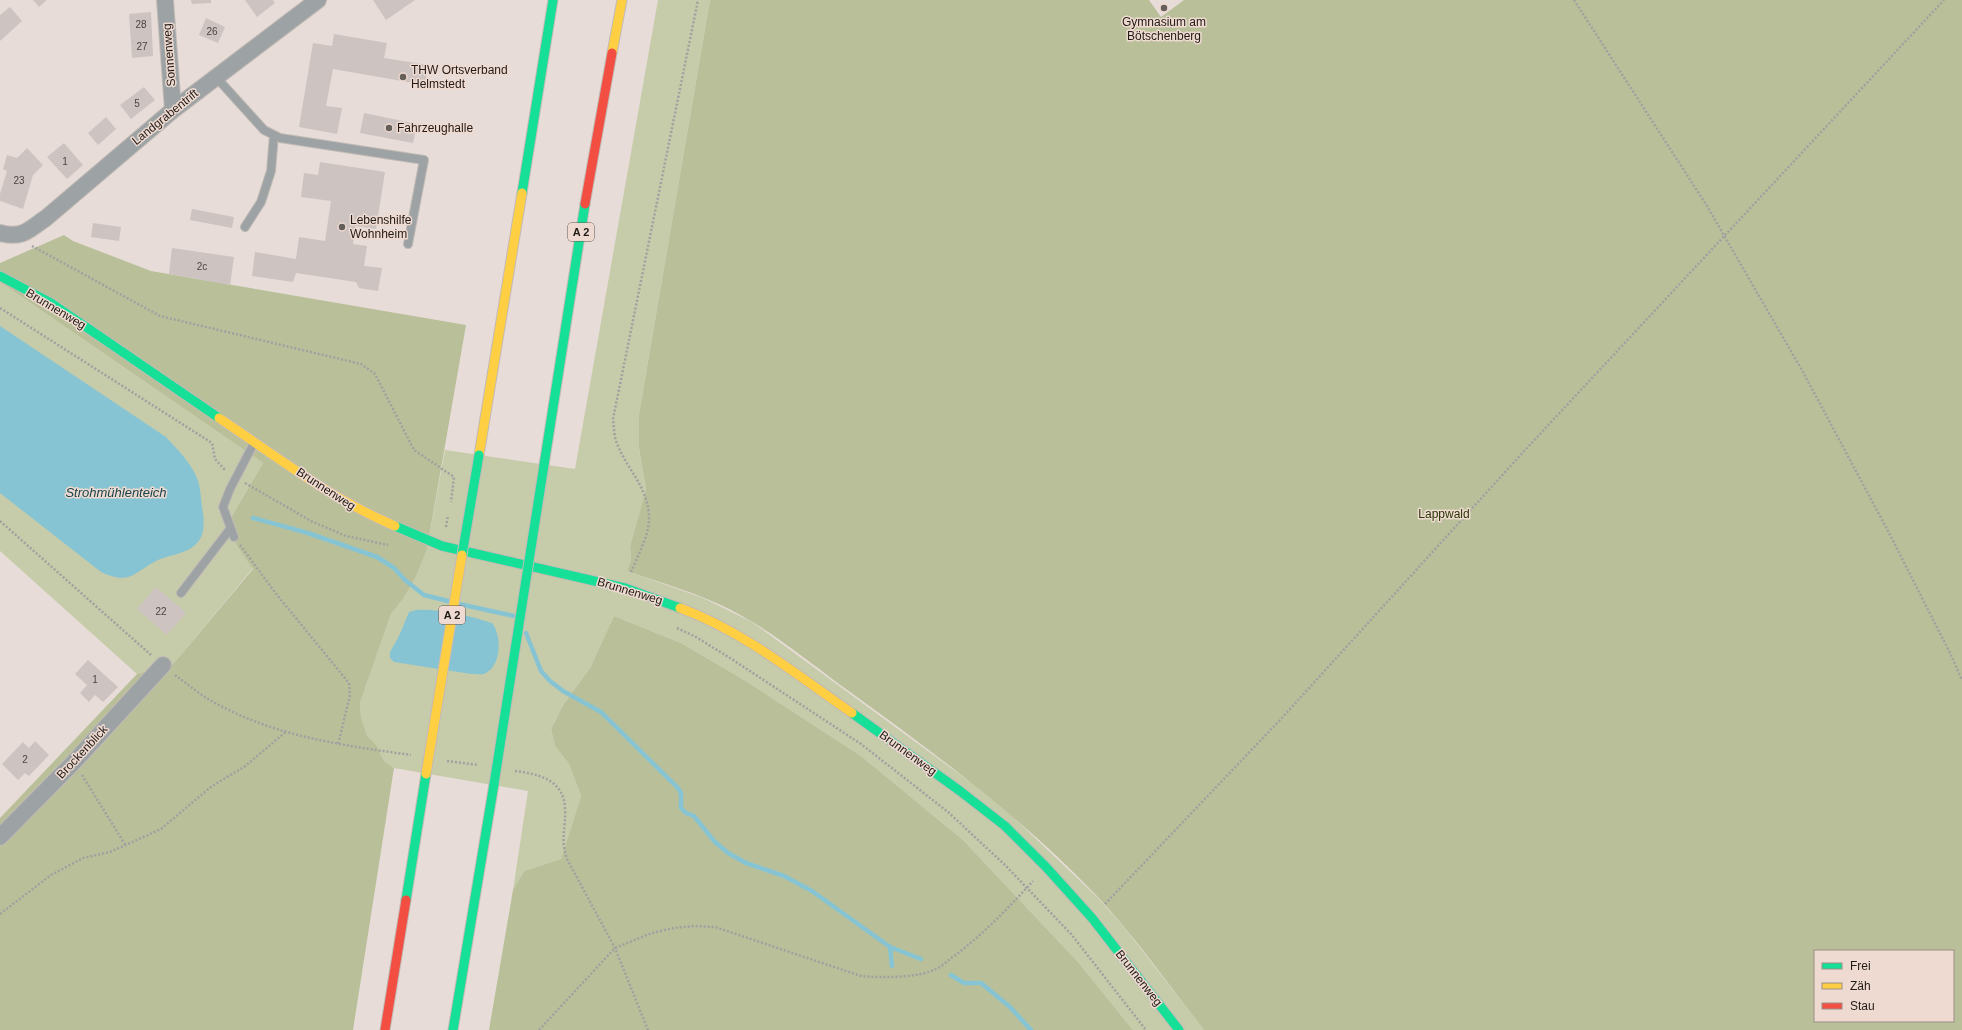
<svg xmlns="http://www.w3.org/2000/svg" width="1962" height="1030" font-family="Arial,sans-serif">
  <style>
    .green { fill: #c6ccaa }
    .forest { fill: #b9c099; fill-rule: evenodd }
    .water { fill: #87c4d3 }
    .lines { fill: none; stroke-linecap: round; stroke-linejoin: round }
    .stream { stroke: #87c4d3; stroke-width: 4.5 }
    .building { fill: #cdc3c0 }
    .lane-casing { stroke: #c2bab6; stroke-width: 10 }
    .street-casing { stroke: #c2bab6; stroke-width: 18 }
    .fast-casing { stroke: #c2bab6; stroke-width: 11 }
    .slow-casing { stroke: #c2bab6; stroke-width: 11 }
    .jam-casing { stroke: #c2bab6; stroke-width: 11 }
    .path { stroke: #a0a0a0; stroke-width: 2.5; stroke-dasharray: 2 2; stroke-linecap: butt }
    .lane { stroke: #9da3a4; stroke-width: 8 }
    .street { stroke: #9da3a4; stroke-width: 16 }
    .fast { stroke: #16e098; stroke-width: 9 }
    .slow { stroke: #ffcf43; stroke-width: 9 }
    .jam { stroke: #f24e42; stroke-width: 9 }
    .fast-bridge-casing { stroke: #c2bab6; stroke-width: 11; stroke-linecap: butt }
    .slow-bridge-casing { stroke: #c2bab6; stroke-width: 11; stroke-linecap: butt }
    .fast-bridge { stroke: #16e098; stroke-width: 9 }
    .slow-bridge { stroke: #ffcf43; stroke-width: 9 }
    .poi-dot { fill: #665e5a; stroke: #eedad0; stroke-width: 1.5 }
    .labels { text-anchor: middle; stroke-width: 3; stroke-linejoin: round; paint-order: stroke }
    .number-label { font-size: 10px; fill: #4c4440 }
    .shield { fill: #eedad0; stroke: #5e544e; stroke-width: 1 }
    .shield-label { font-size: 11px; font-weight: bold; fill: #211a16 }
    .poi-label { font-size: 12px; fill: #211a16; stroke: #eedad0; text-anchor: start }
    .street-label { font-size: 12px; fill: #211a16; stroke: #eedad0 }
    .park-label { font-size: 12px; fill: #293703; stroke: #eedad0 }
    .water-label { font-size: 13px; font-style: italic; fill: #17414b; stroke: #eedad0 }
  </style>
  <rect width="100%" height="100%" fill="#e7dcd7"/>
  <path class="green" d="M658 0H710L639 414V448L646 489 630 546 631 560 627 571 703 598 752 622 977 787 1013 817 1097 897 1123 926 1204 1030H1133L1079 963 963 840 861 756 746 681 681 643 614 616 590 668 563 705 551 729 555 746 569 764 581 796 561 859 524 871 513 890 528 791 394 768 384 761 377 746 367 735 361 717 360 703 391 614 403 599 427 549 445 450 575 469Z
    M0 282 263 463 226 526 237 546 253 568 174 663 137 674 0 551Z"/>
  <path class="forest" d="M710 0H1149L1161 17 1184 0H1962V1030H1204C1169 985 1135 937 1096 895 1022 818 936 754 850 692 811 664 773 631 729 609 697 593 661 583 627 571L631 560 630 546 646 489 639 448V414ZM1815 951H1953V1021H1815Z
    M64 235 73 241 151 271 466 325 427 549 416 576 403 599 391 614 360 703 361 717 367 735 377 746 384 761 394 768 353 1030H0V818L137 674 174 663 253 569 237 546 226 526 263 463 0 282V263Z
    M614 616 681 643 746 681 861 756 963 840 1079 963 1133 1030H489L513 890 524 871 561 859 581 796 569 764 555 746 551 729 563 705 590 668Z"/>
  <path class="water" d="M0 326 166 437C178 450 195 467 199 484 201 493 201 503 203 512 204 522 205 535 197 543 186 555 170 554 156 561 132 574 130 585 101 572L0 493Z
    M416 610C438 608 471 616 492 623 502 635 502 667 484 674 481 675 475 674 471 674L394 662 390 658V652L399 636 409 612Z"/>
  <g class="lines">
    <path class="stream" d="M253 518 308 533 377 557 394 568 405 580 424 595 448 601
      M459 604 514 616
      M526 633 541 671 550 681 563 691 601 712 678 788 681 793V808L686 813 694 816 714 841 728 853 746 863 784 876 812 891 890 947 921 959
      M890 947 892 966
      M951 975 964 983H981L1010 1007 1031 1030"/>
  </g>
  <path class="building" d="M33 0H47L39 7Z
    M191 0H211V3L192 4Z
    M245 0H273L275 3 257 17Z
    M373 0H415L386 20Z
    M10 7 22 21 0 41V15Z
    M151 12 153 56 132 58 129 14Z
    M206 18 225 27 218 43 199 35Z
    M334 34 387 43 384 58 429 65 425 85 333 69 326 106 342 108 337 134 299 127 313 43 332 46Z
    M144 87 155 100 131 119 120 105Z
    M364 113 417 124 413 143 360 133Z
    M106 117 116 129 98 145 88 133Z
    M64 143 83 165 67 179 47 157Z
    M27 148 43 165 33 175 23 209 0 201V194L7 171 3 169 7 155 17 158Z
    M320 162 385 172 376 229 356 226 353 244 367 246 364 266 382 268 378 291 359 288 356 282 296 273 293 282 252 276 255 252 296 259 299 237 325 241 331 201 301 197 304 173 318 175Z
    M192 209 234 217 232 228 190 220Z
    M93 223 121 227 119 241 91 237Z
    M172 248 234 257 230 285 169 274Z
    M156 587 186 613 167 635 137 609Z
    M88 660 118 687 103 702 95 695 89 702 80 693 87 685 75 674Z
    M35 741 49 755 29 776 25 773 18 780 2 764 23 742 29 748Z"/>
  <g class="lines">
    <defs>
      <path id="lane" d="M216 77 264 130 280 138 424 160 408 244
        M245 227 261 202 271 171 274 135
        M234 537 223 507 230 489 254 443
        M181 593 230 529"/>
      <path id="street" d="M165 0 173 110
        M0 233C23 239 28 230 46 218L173 110 318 0
        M0 837 74 762 163 665"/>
      <path id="fast" d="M522 193 553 0
        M0 276 51 303 219 418
        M544 465 585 204
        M395 526 442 546 625 588 680 608
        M852 713 960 791 1005 826 1046 867 1092 918 1179 1030
        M406 900 426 774
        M453 1030 494 784"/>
      <path id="slow" d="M612 53 622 0
        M219 418C276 456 331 499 395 526
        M479 455 522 193
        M680 608C743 631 797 675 852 713"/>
      <path id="jam" d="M585 204 612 53
        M385 1030 406 900"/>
    </defs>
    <use href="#lane" class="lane-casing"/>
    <use href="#street" class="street-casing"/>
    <use href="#fast" class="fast-casing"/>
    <use href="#slow" class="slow-casing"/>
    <use href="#jam" class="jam-casing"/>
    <path class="path" d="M1574 0 1707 206 1803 372 1888 531 1950 653 1962 680
      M32 246 160 316 361 364 375 374 414 450 454 477 451 502
      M0 308 212 443 215 459 226 471
      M245 483 311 521 346 536 388 545
      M0 521 151 655
      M446 527 448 516
      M240 545 277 595 349 683 350 695 338 745
      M631 572C638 555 650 534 649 516 648 488 628 470 618 446 614 438 614 428 613 419L698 0
      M677 628 696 637 730 658 861 744 948 812 1005 865 1071 934 1146 1030
      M175 675C190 686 205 699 223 707 280 737 347 746 411 755
      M447 761 478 765
      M515 771C539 774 565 780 565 810 566 829 560 839 567 859L615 948 648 1030
      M82 775 126 846
      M1105 904 1280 720 1526 449 1944 0
      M0 914 51 875 83 858 110 852 161 829 212 786 244 767 287 731
      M539 1030 615 948 652 933 674 928 694 926 715 927 861 976C881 978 919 978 936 969 943 966 948 960 954 956 984 934 1008 908 1033 881"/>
    <use href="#lane" class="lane"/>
    <use href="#street" class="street"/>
    <use href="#fast" class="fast"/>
    <use href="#slow" class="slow"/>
    <use href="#jam" class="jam"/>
    <defs>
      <path id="fast-bridge" d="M462 555 479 455
        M494 784 544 465"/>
      <path id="slow-bridge" d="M426 774 462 555"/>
    </defs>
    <use href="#fast-bridge" class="fast-bridge-casing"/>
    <use href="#slow-bridge" class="slow-bridge-casing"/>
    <use href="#fast-bridge" class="fast-bridge"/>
    <use href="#slow-bridge" class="slow-bridge"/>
  </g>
  <g class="poi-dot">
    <circle cx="1164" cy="8" r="4"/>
    <circle cx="403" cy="77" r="4"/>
    <circle cx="389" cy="128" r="4"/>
    <circle cx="342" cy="227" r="4"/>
  </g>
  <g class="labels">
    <g class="number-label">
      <text x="141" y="28">28</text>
      <text x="212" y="35">26</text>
      <text x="142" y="50">27</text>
      <text x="137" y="107">5</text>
      <text x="65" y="165">1</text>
      <text x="19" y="184">23</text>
      <text x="202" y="270">2c</text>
      <text x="161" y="615">22</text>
      <text x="95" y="683">1</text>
      <text x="25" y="763">2</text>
    </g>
    <g class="shield">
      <rect x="568" y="223" width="26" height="18" rx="3"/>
      <rect x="439" y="606" width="26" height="18" rx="3"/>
    </g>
    <g class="shield-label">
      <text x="581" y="236">A 2</text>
      <text x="452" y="619">A 2</text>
    </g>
    <g class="poi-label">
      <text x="1164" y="26" text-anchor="middle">Gymnasium am<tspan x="1164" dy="14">Bötschenberg</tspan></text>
      <text x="411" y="74">THW Ortsverband<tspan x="411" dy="14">Helmstedt</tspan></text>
      <text x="397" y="132">Fahrzeughalle</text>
      <text x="350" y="224">Lebenshilfe<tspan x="350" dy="14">Wohnheim</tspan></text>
    </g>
    <g class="street-label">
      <text transform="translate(169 55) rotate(-94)" y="4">Sonnenweg</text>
      <text transform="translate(165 117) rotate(-39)" y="4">Landgrabentrift</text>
      <text transform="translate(56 309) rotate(31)" y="4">Brunnenweg</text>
      <text transform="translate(326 489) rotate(33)" y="4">Brunnenweg</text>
      <text transform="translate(630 591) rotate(17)" y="4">Brunnenweg</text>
      <text transform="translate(82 752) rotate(-47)" y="4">Brockenblick</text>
      <text transform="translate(908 753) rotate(36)" y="4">Brunnenweg</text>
      <text transform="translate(1139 978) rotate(52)" y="4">Brunnenweg</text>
    </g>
    <g class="park-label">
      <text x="1444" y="518">Lappwald</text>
    </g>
    <g class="water-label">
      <text x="116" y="497">Strohmühlenteich</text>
    </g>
  </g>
  <rect x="1814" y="950" width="140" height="72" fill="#eedad0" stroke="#9c8d86"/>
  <rect x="1822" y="963" width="20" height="6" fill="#16e098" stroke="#9c8d86"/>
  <text x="1850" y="970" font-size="12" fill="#211a16">Frei</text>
  <rect x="1822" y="983" width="20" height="6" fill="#ffcf43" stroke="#9c8d86"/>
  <text x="1850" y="990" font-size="12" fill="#211a16">Zäh</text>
  <rect x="1822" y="1003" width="20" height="6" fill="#f24e42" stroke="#9c8d86"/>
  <text x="1850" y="1010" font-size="12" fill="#211a16">Stau</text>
</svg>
